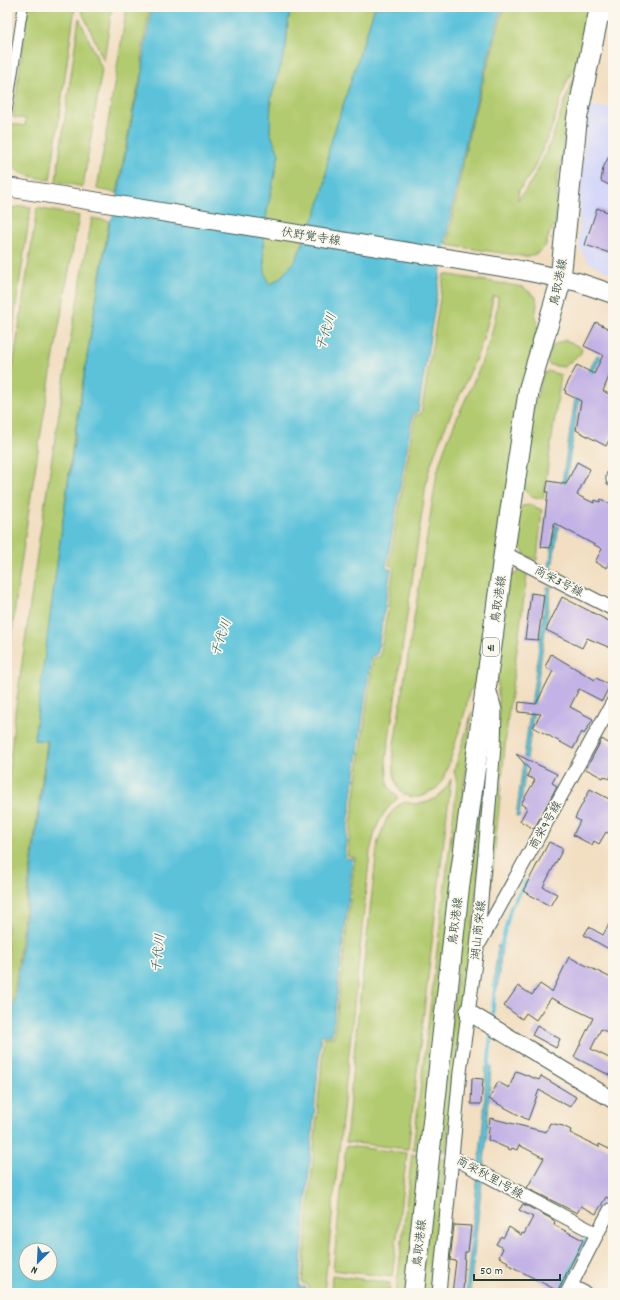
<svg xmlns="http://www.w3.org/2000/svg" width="620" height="1300" font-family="Dekko,'Klee One',sans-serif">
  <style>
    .built { fill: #d5d8f9 }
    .green { fill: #b3cb70; stroke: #698452 }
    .water { fill: #5cc2da; stroke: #3e8087; fill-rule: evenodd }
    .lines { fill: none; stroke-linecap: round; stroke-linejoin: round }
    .stream { stroke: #5cc2da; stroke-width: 3.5 }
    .building { fill: #c2b2e5 }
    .pedestrian-casing { stroke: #3f5549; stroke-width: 11 }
    .minor-casing { stroke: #3f5549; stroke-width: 15 }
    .tertiary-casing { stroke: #3f5549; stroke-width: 18 }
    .secondary-casing { stroke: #3f5549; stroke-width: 20 }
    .primary-casing { stroke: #3f5549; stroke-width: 22 }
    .pedestrian { stroke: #fff; stroke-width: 9 }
    .minor { stroke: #fff; stroke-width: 13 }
    .tertiary { stroke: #fff; stroke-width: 16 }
    .secondary { stroke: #fff; stroke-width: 18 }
    .primary { stroke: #fff; stroke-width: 20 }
    .labels { text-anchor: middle; stroke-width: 3.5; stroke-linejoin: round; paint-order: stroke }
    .shield { fill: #fbf7ec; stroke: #61756b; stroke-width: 1 }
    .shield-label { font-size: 11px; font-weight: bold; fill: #1f3d34 }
    .street-label { font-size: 12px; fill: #1f3d34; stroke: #fbf7ec }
    .water-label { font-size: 13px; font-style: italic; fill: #2e5e5e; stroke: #fbf7ec }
  </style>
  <rect width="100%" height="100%" fill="#fbf7ec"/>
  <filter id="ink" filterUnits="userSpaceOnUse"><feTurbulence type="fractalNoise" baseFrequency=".025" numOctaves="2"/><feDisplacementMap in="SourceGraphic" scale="8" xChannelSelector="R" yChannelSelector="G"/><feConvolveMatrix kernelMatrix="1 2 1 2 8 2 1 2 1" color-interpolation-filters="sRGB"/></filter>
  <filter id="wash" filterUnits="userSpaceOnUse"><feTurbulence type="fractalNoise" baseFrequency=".012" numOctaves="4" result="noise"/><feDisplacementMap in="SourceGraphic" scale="16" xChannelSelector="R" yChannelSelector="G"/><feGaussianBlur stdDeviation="0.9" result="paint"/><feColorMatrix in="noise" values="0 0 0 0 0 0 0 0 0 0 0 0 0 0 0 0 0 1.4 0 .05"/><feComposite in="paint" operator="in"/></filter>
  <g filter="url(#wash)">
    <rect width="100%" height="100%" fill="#f2dec1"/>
    <path class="built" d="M591 106 613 108V275L588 262 582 253 579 244 580 193 586 127Z"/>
    <path class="green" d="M28 7H75L50 180C8 173 2 166 12 124L25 126 26 119 13 117Z
      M80 7H112L104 61Z
      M127 7H150L142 52V72L133 108 117 193 97 189Z
      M292 7H375L329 148 325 184 317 211 296 259 280 278 268 285 265 272 263 247 267 211 279 154 270 132 271 98 286 48 288 21Z
      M504 7H596L584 51 566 83 551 130 532 172 521 188 519 189 518 200C538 175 548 149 559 119 565 101 570 84 580 68L557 181 556 224 550 232 545 247 540 252 528 257 447 245 470 129Z
      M79 18 102 69 83 187 56 181Z
      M22 206 31 207 7 365V209Z
      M37 208 79 216C51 367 25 519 7 672V406Z
      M92 218 109 221 73 442 34 740 47 741 7 1047V791L15 713 39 541 71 336Z
      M444 274 523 287 536 297 537 305 535 316 538 323 478 683 469 692 466 708 450 761 442 781 437 788 420 797H411L404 794 398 788 394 775 393 751 437 473C452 413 494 359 498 297L493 296C485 361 443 416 427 478L386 760 388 786 398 798C379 815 376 827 370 852L324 1293H309V1285L302 1283 324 1037H334L355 858 347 856 373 658 380 657 394 567 389 565 415 415 421 414Z
      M565 340 582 348 581 353 564 367 549 365 547 360 553 345Z
      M548 371 561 375 543 499 531 496 523 489 534 406 543 374Z
      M531 505 542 510 537 560 525 555 515 533 520 509 522 506Z
      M519 571 527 575 508 716 491 888 489 879 499 712 497 674 508 578Z
      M472 712 423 1150 413 1149 456 794 457 782 454 771Z
      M490 714 477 887 446 1151H435Z
      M451 779 408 1149 346 1142 357 1023 378 841 387 818 397 806 405 802C426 808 442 798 451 779Z
      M346 1146 407 1153 392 1277 333 1270Z
      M412 1154 423 1155 409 1293H396Z
      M435 1157 445 1158 434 1293H421Z
      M332 1275 390 1283 389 1293H331Z"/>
    <path class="water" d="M152 7H292L288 21 286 48 271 98 270 132 279 154 267 211 263 247 265 272 269 285 280 278 296 259 317 211 325 184 329 148 375 7H502L469 128 445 243 418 412 413 413 386 568 391 569 377 655 371 656 345 848V858L353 859 332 1035H321L299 1287H306V1293H7V1062L48 741 34 740C56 567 79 393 110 221L114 215 134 109 143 73 144 52ZM26 1250H50V1274H26Z
      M597 355 601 357 579 400 552 568 549 566 575 399Z
      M547 587H551L519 817 516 816Z
      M498 945 502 947 497 989 493 988Z
      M486 1067H491L486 1144 470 1293H466L484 1113Z"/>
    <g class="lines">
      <path class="stream" d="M600 359 613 366
        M500 950 511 907 526 881
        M492 1022 495 984
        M488 1072 491 1032
        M559 1293 587 1237"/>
    </g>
    <g id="blocks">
      <path class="building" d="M613 148V187L601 181 603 168Z
        M597 208 613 214V254L585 245Z
        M596 322 613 331V375L610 374 603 391 613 396V432L606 446 576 430 581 401 565 393 566 391 564 390 577 365 594 374 603 355 584 346Z
        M577 462 590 469 577 495 594 503 595 500 600 502 601 499 613 506V556L607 568 595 562 602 549 554 523 550 548 541 547 548 492H546L548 481 566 484Z
        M531 593 544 595 538 640 525 639Z
        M562 597 613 623V649L587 638 582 648 546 630Z
        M551 654 595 680 596 678 610 685 602 701 579 689 570 707 593 719 584 734 582 732 573 749 533 727 541 714 518 712 519 702 536 704 553 671 545 667Z
        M602 739 613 746V771L609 779 604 776 603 778 586 769Z
        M516 754 557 774 552 783 557 786 534 829 520 821 527 808 521 804 535 780 527 776 530 770Z
        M590 789 613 801V836L606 832 599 844 594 841 592 845 573 835 580 821 575 818Z
        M549 842 563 849 543 887 557 894 550 906 523 891Z
        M613 917V941L609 949 584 935 589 927 603 935Z
        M569 957 613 979V1035L601 1029 591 1049 613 1060V1077L574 1057 593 1018 551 998 536 1020 526 1013 522 1019 504 1006 518 986 532 995 540 984 552 992Z
        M537 1026 560 1039 556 1048 532 1035Z
        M516 1071 539 1080 541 1076 576 1097 570 1107 539 1090 528 1120 489 1099 498 1082 509 1088Z
        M472 1078 483 1079 481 1104H471Z
        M490 1118 546 1132 550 1123 563 1126 571 1130 570 1133 599 1147V1144L613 1151V1201L606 1197 596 1214 581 1206 577 1213 527 1188 544 1158 519 1145 517 1150 512 1148 511 1150 488 1140Z
        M523 1204 552 1219 555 1222 554 1225 583 1240 558 1291 507 1264 508 1262 499 1257 503 1248 496 1244 501 1236 503 1238 509 1227 521 1235 522 1233 524 1234 533 1217 519 1210Z
        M454 1225 471 1226 468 1252H465L463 1293H452L456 1261 450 1260Z"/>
    </g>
  </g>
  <g filter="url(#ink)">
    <use href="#blocks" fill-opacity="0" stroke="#3f5549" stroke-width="1"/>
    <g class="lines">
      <defs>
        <path id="pedestrian" d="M7 112 23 7"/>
        <path id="minor" d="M598 18 613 13
          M613 476V480
          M504 553 613 609
          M489 688 495 710 494 746 477 948 460 1072 452 1157 597 1234 567 1293
          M480 942 613 702
          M597 1234 610 1210 613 1211
          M571 1286 585 1293
          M439 1293 452 1157"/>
        <path id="tertiary" d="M468 1012 613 1100"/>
        <path id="secondary" d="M7 187 520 270 578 282 613 294"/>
        <path id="primary" d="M414 1293 459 887 504 553 529 389 560 284 577 118 600 7"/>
      </defs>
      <use href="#pedestrian" class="pedestrian-casing"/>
      <use href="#minor" class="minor-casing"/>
      <use href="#tertiary" class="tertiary-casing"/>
      <use href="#secondary" class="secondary-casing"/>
      <use href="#primary" class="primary-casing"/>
      <use href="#pedestrian" class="pedestrian"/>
      <use href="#minor" class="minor"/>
      <use href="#tertiary" class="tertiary"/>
      <use href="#secondary" class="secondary"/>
      <use href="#primary" class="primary"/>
    </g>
  </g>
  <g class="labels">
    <rect class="shield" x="483" y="638" width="16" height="18" rx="3"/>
    <g class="shield-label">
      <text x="491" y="651">41</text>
    </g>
    <g class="street-label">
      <text transform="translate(311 236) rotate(9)" y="4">伏野覚寺線</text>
      <text transform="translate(558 282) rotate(-79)" y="4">鳥取港線</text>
      <text transform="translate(559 581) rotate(27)" y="4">商栄3号線</text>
      <text transform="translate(498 599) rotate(-82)" y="4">鳥取港線</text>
      <text transform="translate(545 825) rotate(-61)" y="4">商栄9号線</text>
      <text transform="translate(455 921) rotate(-83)" y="4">鳥取港線</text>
      <text transform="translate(478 930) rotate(-84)" y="4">湖山商栄線</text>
      <text transform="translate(490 1177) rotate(29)" y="4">商栄秋里1号線</text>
      <text transform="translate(419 1243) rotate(-84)" y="4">鳥取港線</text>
    </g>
    <g class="water-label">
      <text transform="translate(325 331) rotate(-71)" y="5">千代川</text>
      <text transform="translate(220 637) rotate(-71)" y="5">千代川</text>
      <text transform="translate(157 953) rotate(-84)" y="5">千代川</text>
    </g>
  </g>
  <rect width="620" height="1300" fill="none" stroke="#fbf7ec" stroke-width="24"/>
  <g transform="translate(38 1262) rotate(204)"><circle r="19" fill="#fbf7ec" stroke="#a3ada2"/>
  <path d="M0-3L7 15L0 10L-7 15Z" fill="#1f6fb2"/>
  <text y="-6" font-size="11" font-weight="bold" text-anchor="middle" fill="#1f3d34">N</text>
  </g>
  <path d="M474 1274v6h86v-6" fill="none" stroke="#1f3d34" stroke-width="2"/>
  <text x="480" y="1274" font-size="12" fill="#1f3d34" stroke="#fbf7ec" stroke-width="3" paint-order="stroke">50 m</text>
</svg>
